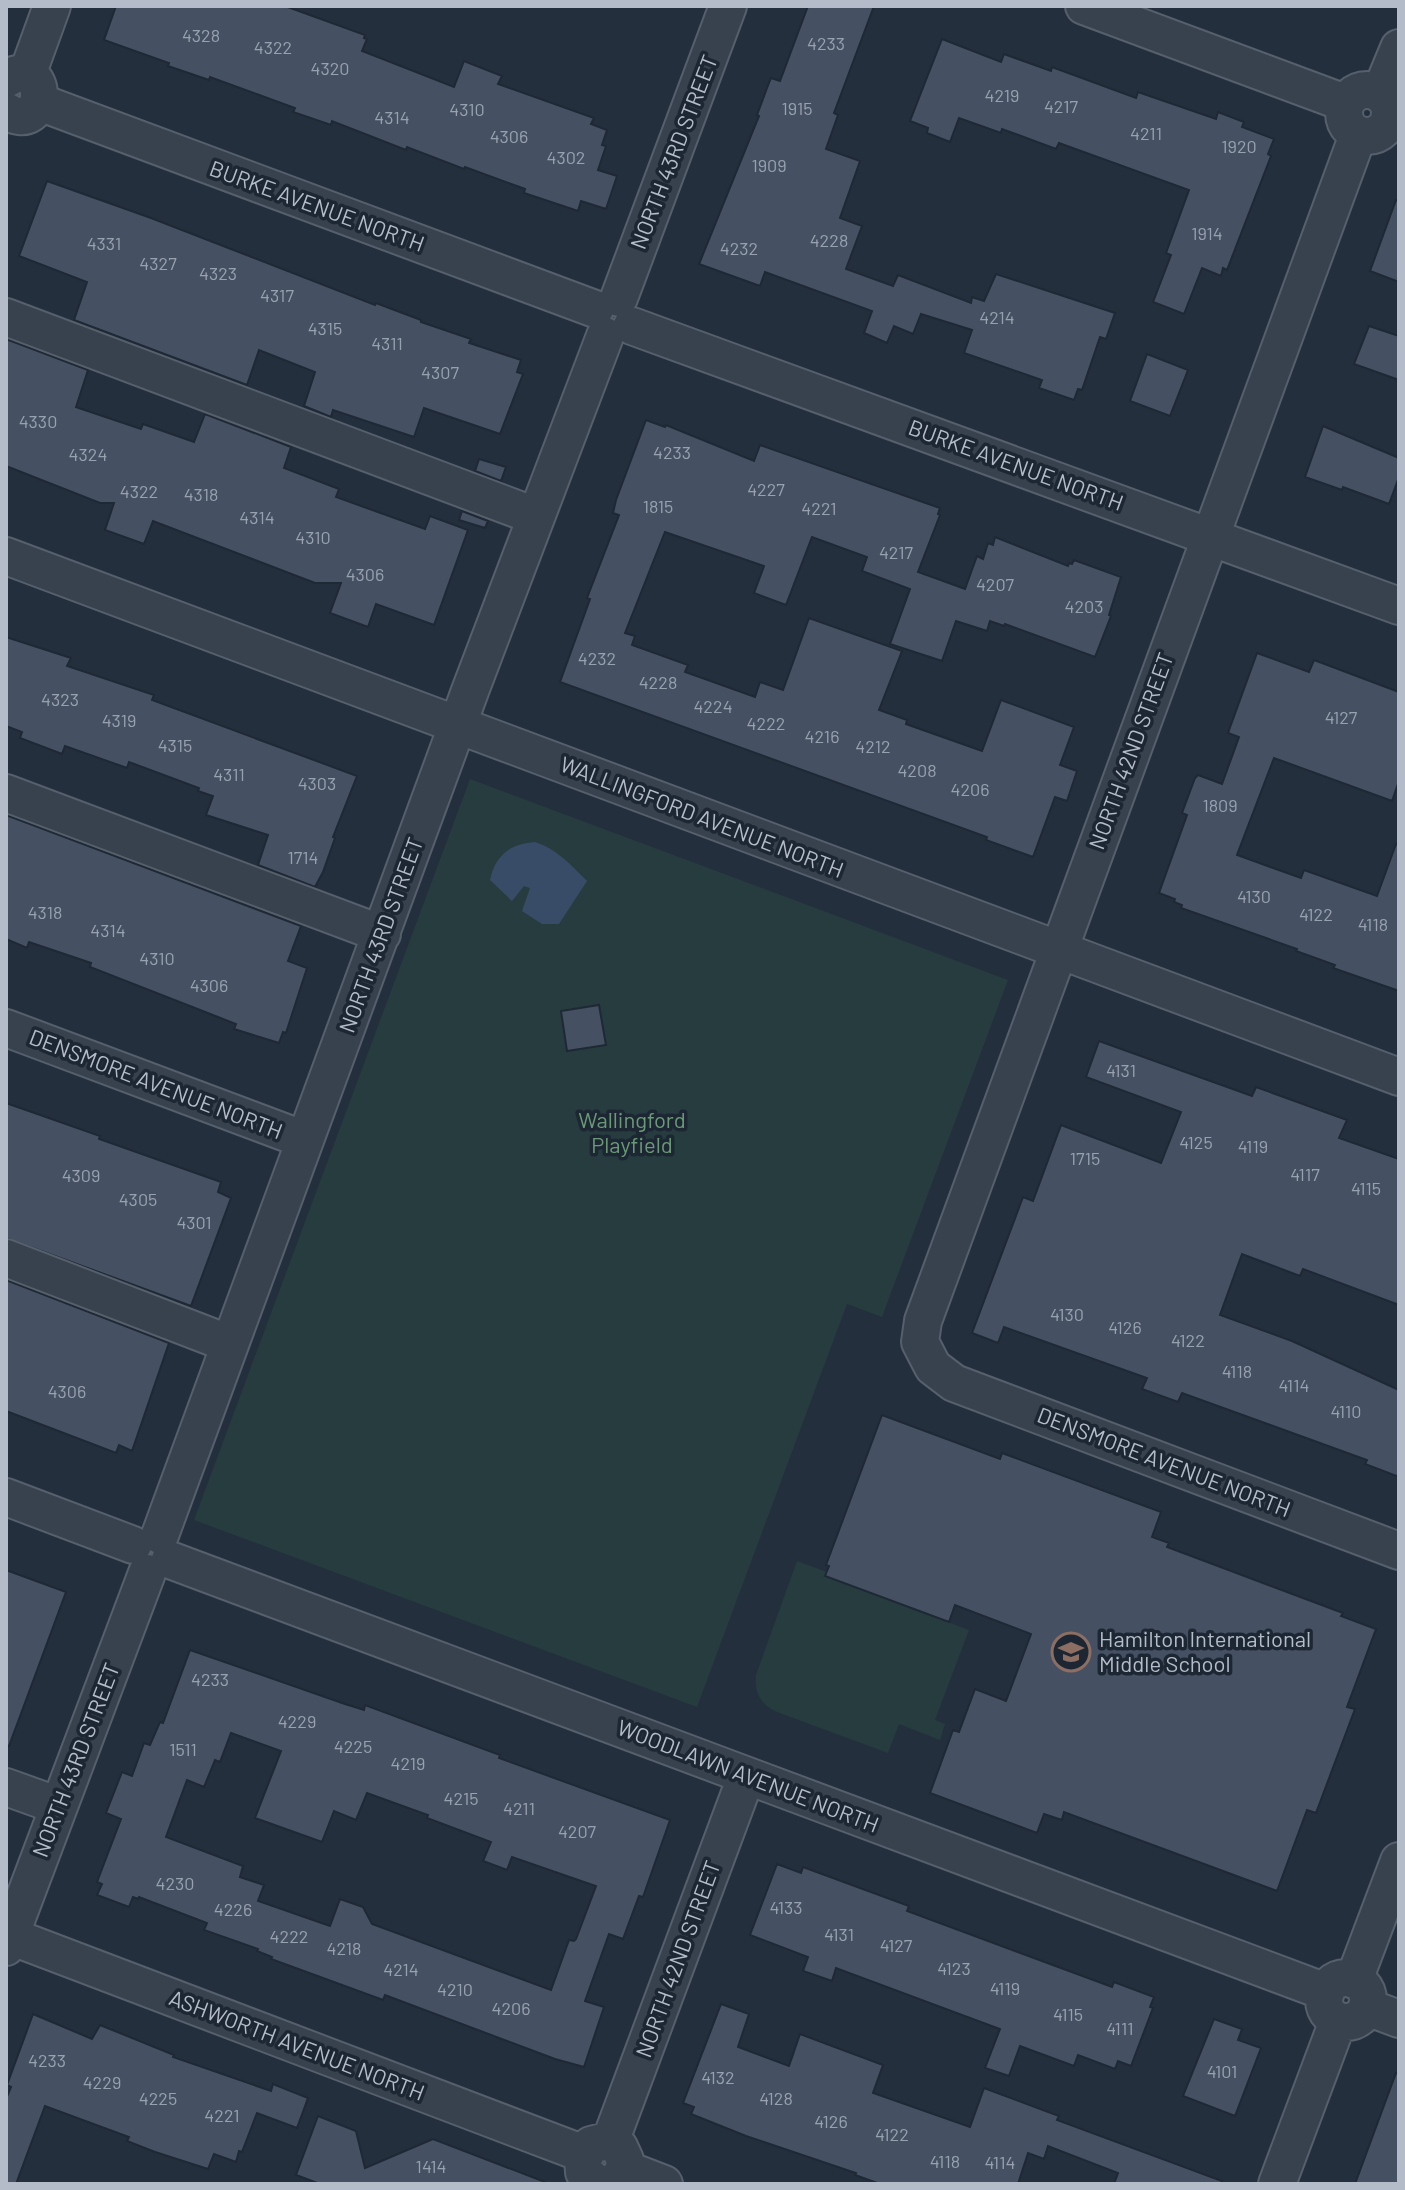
<svg xmlns="http://www.w3.org/2000/svg" width="1405" height="2190" font-family="Barlow,sans-serif">
  <style>
    .green { fill: #263c3f }
    .water { fill: #394c67 }
    .building { fill: #455162; stroke: #1f2835; stroke-width: 2; fill-rule: evenodd }
    .lines { fill: none; stroke-linecap: round; stroke-linejoin: round }
    .minor-casing { stroke: #565f6c; stroke-width: 40 }
    .minor { stroke: #38414e; stroke-width: 36 }
    .labels { text-anchor: middle; stroke-width: 7; stroke-linejoin: round; paint-order: stroke }
    .number-label { font-size: 18px; fill: #98a1af }
    .street-label { font-size: 22px; fill: #b4bcc9; stroke: #1d2633 }
    .park-label { font-size: 22px; fill: #6b9a76; stroke: #1d2633 }
    .poi-label { font-size: 22px; fill: #b4bcc9; stroke: #1d2633; text-anchor: start }
  </style>
  <rect width="100%" height="100%" fill="#242f3e"/>
  <path class="green" d="M470 779 1008 980 882 1317 847 1304 697 1707 194 1520Z
    M797 1561 827 1572 826 1576 969 1630 935 1720 945 1724 940 1740 899 1724 888 1753 777 1712C761 1705 754 1693 756 1675Z"/>
  <path class="water" d="M535 842C557 849 571 865 587 881L559 924H542L522 911 530 888 524 886 512 901 490 880C495 856 509 844 535 842Z"/>
  <path class="building" d="M116 6H285L365 35 364 38 367 39 362 51 454 87 464 61 502 76 498 84 594 118 591 124 607 130 602 145 606 146 598 170 617 176 606 209 581 201 578 211 524 193 525 189 465 167 464 169 407 147 406 150 332 121 331 125 293 112 295 108 210 77 209 80 168 66 169 63 104 40Z
    M808 6H874L834 113 838 115 826 149 860 161 840 218 862 226 846 269 893 286 898 275 971 303 972 297 984 301 996 274 1115 313 1106 339 1100 337 1082 390 1078 389 1074 400 1039 388 1042 380 964 353 972 330 921 314 913 334 894 326 887 343 864 333 872 311 765 272 760 286 699 264 759 116 757 115 767 88 771 78 780 81Z
    M942 39 1001 62 1004 54 1051 71 1052 67 1136 98 1138 92 1216 119 1218 112 1244 122 1242 127 1274 139 1268 154 1271 156 1227 270 1223 268 1221 276 1202 268 1184 314 1153 302 1171 255 1166 253 1189 190 1059 143 1056 149 1002 129 1001 133 959 118 950 142 927 133 928 128 910 121Z
    M47 181 151 218 375 305 376 303 421 320V322L471 339 469 343 521 360 517 372 523 374 500 434 424 408 414 437 333 410 331 417 304 406 315 372 259 350 247 385 74 320 87 282 19 256Z
    M1396 200 1399 201V282L1370 271Z
    M1369 326 1399 336V380L1354 364Z
    M6 339 88 370 76 407 141 429 143 424 194 442 205 414 291 447 284 468 339 489 336 497 425 529 430 516 468 530 434 625 376 604 368 627 330 613 341 583H315L153 521 144 544 105 530 114 503H100L6 466Z
    M1147 354 1188 370 1170 416 1130 401Z
    M646 420 665 427 666 425 754 461 760 445 940 508 938 514 940 515 918 572 965 589 977 556 983 559 988 543 993 545 995 537 1068 566 1069 563 1072 564 1074 560 1121 577 1109 615 1111 616 1095 657 1005 624 1004 626 990 621 987 631 956 621 942 661 890 644 910 589 862 571 867 557 812 537 786 605 754 593 764 566 665 532 625 633 635 636 632 645 688 665 685 672 755 697 760 682 783 690 809 618 902 651 879 710 907 720 906 724 982 751 1001 700 1074 727 1060 765 1077 771 1067 801 1055 797 1033 857 986 840 987 837 560 682 590 599 587 598 619 515 613 513 616 500Z
    M1323 426 1399 458V477L1389 504 1343 487 1342 490 1305 477Z
    M479 459 506 467 501 481 475 471Z
    M462 511 488 521 485 528 459 520Z
    M6 637 71 658 67 666 154 695 152 700 357 776 333 837 335 838 323 872 315 887 258 865 268 835 206 815 213 796 198 791 199 788 129 762 127 768 65 746 62 754 20 738 22 732 6 726Z
    M1257 653 1309 672 1314 660 1399 692V781L1392 801 1274 758 1237 855 1301 878 1304 870 1377 896 1396 844 1399 845V991L1333 968 1335 965 1296 951 1297 949 1181 908 1182 905 1174 902 1175 899 1159 893 1187 815 1182 813 1195 778 1198 775 1222 784 1239 737 1228 733Z
    M6 815 301 926 288 961 307 968 286 1033 283 1032 279 1043 234 1029 236 1024 90 967 91 963 29 942 27 948 6 939Z
    M599 1005 606 1045 567 1051 561 1011Z
    M1099 1041 1252 1096 1256 1087 1347 1120 1339 1138 1399 1159V1305L1303 1269 1300 1276 1242 1254 1220 1315 1292 1341 1399 1390V1477L1365 1464 1367 1460 1182 1393 1178 1402 1142 1389 1147 1378 1004 1327 998 1343 972 1333 1023 1197 1033 1201 1061 1125 1161 1163 1181 1112 1086 1077Z
    M6 1103 100 1136 99 1139 221 1182 218 1192 231 1198 191 1306 6 1238Z
    M6 1280 169 1343 132 1451 119 1445 116 1453 6 1411Z
    M882 1415 1000 1459 1002 1453 1161 1512 1152 1537 1169 1543 1167 1547 1343 1613 1341 1616 1376 1629 1347 1707 1355 1709 1316 1813 1307 1810 1277 1891 1064 1812 1062 1820 1044 1814 1037 1833 930 1793 953 1730 959 1732 975 1689 1006 1701 1031 1634 955 1605 949 1622 825 1576 829 1566 826 1565Z
    M6 1570 66 1592 9 1746 6 1745Z
    M190 1650 345 1704 364 1710 365 1705 500 1755 499 1758 670 1820 643 1897 639 1896 623 1939 609 1934 585 2001 604 2007 584 2067 555 2059 385 1995 383 2000 271 1959 272 1957 257 1951 258 1949 204 1930 207 1923 139 1897 138 1899 133 1897 129 1907 97 1895 102 1884 97 1882 121 1819 106 1813 122 1772 132 1776 144 1743 150 1745 160 1722 163 1723ZM231 1733 281 1751 255 1818 322 1842 334 1811 356 1820 367 1793 428 1815 427 1818 491 1842 483 1861 507 1870 512 1857 596 1886 576 1939 574 1941 569 1940 551 1990 372 1924 363 1907 340 1899 330 1926 258 1901 264 1885 240 1877 243 1866 166 1837 187 1780 204 1787 215 1760 220 1762Z
    M777 1864 801 1873 803 1867 909 1906 907 1911 1112 1987 1114 1982 1154 1997 1150 2007 1153 2008 1131 2066 1118 2061 1115 2069 1078 2055 1074 2066 1020 2046 1009 2076 985 2068 1000 2029 836 1968 832 1981 803 1971 808 1957 750 1935Z
    M721 2004 749 2014 738 2047 789 2066 800 2034 883 2065 873 2093 970 2127 984 2088 1059 2116 1057 2120 1222 2181 1221 2184H1114L1118 2173 1048 2146 1044 2159 1028 2153 1018 2184H880L855 2175 856 2173 746 2136 691 2114 694 2107 683 2103Z
    M33 2014 92 2039 100 2025 174 2055 173 2057 271 2091 273 2084 308 2098 297 2128 257 2113 242 2152 239 2151 236 2162 214 2154 208 2169 155 2152 127 2141 129 2137 45 2106 16 2184H6V2099L11 2087 7 2085Z
    M1214 2019 1242 2029 1238 2040 1261 2048 1235 2116 1183 2096Z
    M1396 2073 1399 2074V2184H1355Z
    M318 2116 356 2131 365 2168 433 2139 545 2182V2184H320L296 2175Z"/>
  <g class="lines">
    <defs>
      <path id="minor" d="M1084 6 1345 103
        M27 75 52 6
        M6 79C50 51 50 138 6 111
        M1344 113a23 23 0 1 1 46 0a23 23 0 1 1-46 0Z
        M1380 94 1399 48
        M39 102 595 309
        M1358 135 923 1321 920 1342 933 1367 954 1383 1399 1551
        M619 298 728 6
        M6 317 535 516
        M632 326 1399 606
        M6 556 1399 1077
        M6 793 382 934
        M6 1028 305 1140
        M6 1258 230 1344
        M6 1497 133 1545
        M160 1535 470 691 605 336
        M170 1560 1326 1992
        M6 1787 59 1806
        M10 1936 584 2154
        M6 1947 147 1573
        M1324 2000a22 22 0 1 1 44 0a22 22 0 1 1-44 0Z
        M1354 1980 1399 1861
        M1367 2007 1399 2019
        M610 2142 746 1777
        M625 2169 664 2184
        M597 2184 584 2172 583 2158 591 2145 606 2141 619 2147 625 2160 623 2174 611 2184
        M1277 2184 1338 2021"/>
    </defs>
    <use href="#minor" class="minor-casing"/>
    <use href="#minor" class="minor"/>
  </g>
  <defs>
    <symbol id="school-ring" viewBox="-11 -11 22 22"><circle r="9.5" fill="#1d2633" stroke="#8d6e63" stroke-width="1.5"/><path d="M0-5L7-2L0 1L-7-2ZM-4 1L0 2.5L4 1V4Q0 6-4 4Z" fill="#8d6e63"/></symbol>
  </defs>
  <g fill-rule="evenodd">
    <use href="#school-ring" x="1049" y="1630" width="44" height="44"/>
  </g>
  <g class="labels">
    <g class="number-label">
      <text x="201" y="42">4328</text>
      <text x="826" y="50">4233</text>
      <text x="273" y="54">4322</text>
      <text x="330" y="75">4320</text>
      <text x="1002" y="102">4219</text>
      <text x="1061" y="113">4217</text>
      <text x="797" y="115">1915</text>
      <text x="467" y="116">4310</text>
      <text x="392" y="124">4314</text>
      <text x="1146" y="140">4211</text>
      <text x="509" y="143">4306</text>
      <text x="1239" y="153">1920</text>
      <text x="566" y="164">4302</text>
      <text x="769" y="172">1909</text>
      <text x="1207" y="240">1914</text>
      <text x="829" y="247">4228</text>
      <text x="104" y="250">4331</text>
      <text x="739" y="255">4232</text>
      <text x="158" y="270">4327</text>
      <text x="218" y="280">4323</text>
      <text x="277" y="302">4317</text>
      <text x="997" y="324">4214</text>
      <text x="325" y="335">4315</text>
      <text x="387" y="350">4311</text>
      <text x="440" y="379">4307</text>
      <text x="38" y="428">4330</text>
      <text x="672" y="459">4233</text>
      <text x="88" y="461">4324</text>
      <text x="766" y="496">4227</text>
      <text x="139" y="498">4322</text>
      <text x="201" y="501">4318</text>
      <text x="658" y="513">1815</text>
      <text x="819" y="515">4221</text>
      <text x="257" y="524">4314</text>
      <text x="313" y="544">4310</text>
      <text x="896" y="559">4217</text>
      <text x="365" y="581">4306</text>
      <text x="995" y="591">4207</text>
      <text x="1084" y="613">4203</text>
      <text x="597" y="665">4232</text>
      <text x="658" y="689">4228</text>
      <text x="60" y="706">4323</text>
      <text x="713" y="713">4224</text>
      <text x="1341" y="724">4127</text>
      <text x="119" y="727">4319</text>
      <text x="766" y="730">4222</text>
      <text x="822" y="743">4216</text>
      <text x="175" y="752">4315</text>
      <text x="873" y="753">4212</text>
      <text x="917" y="777">4208</text>
      <text x="229" y="781">4311</text>
      <text x="317" y="790">4303</text>
      <text x="970" y="796">4206</text>
      <text x="1220" y="812">1809</text>
      <text x="303" y="864">1714</text>
      <text x="1254" y="903">4130</text>
      <text x="45" y="919">4318</text>
      <text x="1316" y="921">4122</text>
      <text x="1373" y="931">4118</text>
      <text x="108" y="937">4314</text>
      <text x="157" y="965">4310</text>
      <text x="209" y="992">4306</text>
      <text x="1121" y="1077">4131</text>
      <text x="1196" y="1149">4125</text>
      <text x="1253" y="1153">4119</text>
      <text x="1085" y="1165">1715</text>
      <text x="1305" y="1181">4117</text>
      <text x="81" y="1182">4309</text>
      <text x="1366" y="1195">4115</text>
      <text x="138" y="1206">4305</text>
      <text x="194" y="1229">4301</text>
      <text x="1067" y="1321">4130</text>
      <text x="1125" y="1334">4126</text>
      <text x="1188" y="1347">4122</text>
      <text x="1237" y="1378">4118</text>
      <text x="1294" y="1392">4114</text>
      <text x="67" y="1398">4306</text>
      <text x="1346" y="1418">4110</text>
      <text x="210" y="1686">4233</text>
      <text x="297" y="1728">4229</text>
      <text x="353" y="1753">4225</text>
      <text x="183" y="1756">1511</text>
      <text x="408" y="1770">4219</text>
      <text x="461" y="1805">4215</text>
      <text x="519" y="1815">4211</text>
      <text x="577" y="1838">4207</text>
      <text x="175" y="1890">4230</text>
      <text x="786" y="1914">4133</text>
      <text x="233" y="1916">4226</text>
      <text x="839" y="1941">4131</text>
      <text x="289" y="1943">4222</text>
      <text x="896" y="1952">4127</text>
      <text x="344" y="1955">4218</text>
      <text x="954" y="1975">4123</text>
      <text x="401" y="1976">4214</text>
      <text x="1005" y="1995">4119</text>
      <text x="455" y="1996">4210</text>
      <text x="511" y="2015">4206</text>
      <text x="1068" y="2021">4115</text>
      <text x="1120" y="2035">4111</text>
      <text x="47" y="2067">4233</text>
      <text x="1222" y="2078">4101</text>
      <text x="718" y="2084">4132</text>
      <text x="102" y="2089">4229</text>
      <text x="158" y="2105">4225</text>
      <text x="776" y="2105">4128</text>
      <text x="222" y="2122">4221</text>
      <text x="831" y="2128">4126</text>
      <text x="892" y="2141">4122</text>
      <text x="945" y="2168">4118</text>
      <text x="1000" y="2169">4114</text>
      <text x="431" y="2173">1414</text>
    </g>
    <g class="street-label">
      <text transform="translate(674 152) rotate(-69)" y="8">NORTH 43RD STREET</text>
      <text transform="translate(317 206) rotate(20)" y="8">BURKE AVENUE NORTH</text>
      <text transform="translate(1016 465) rotate(20)" y="8">BURKE AVENUE NORTH</text>
      <text transform="translate(1131 751) rotate(-70)" y="8">NORTH 42ND STREET</text>
      <text transform="translate(702 817) rotate(21)" y="8">WALLINGFORD AVENUE NORTH</text>
      <text transform="translate(381 935) rotate(-70)" y="8">NORTH 43RD STREET</text>
      <text transform="translate(156 1084) rotate(21)" y="8">DENSMORE AVENUE NORTH</text>
      <text transform="translate(1164 1462) rotate(21)" y="8">DENSMORE AVENUE NORTH</text>
      <text transform="translate(76 1760) rotate(-69)" y="8">NORTH 43RD STREET</text>
      <text transform="translate(748 1776) rotate(21)" y="8">WOODLAWN AVENUE NORTH</text>
      <text transform="translate(678 1959) rotate(-70)" y="8">NORTH 42ND STREET</text>
      <text transform="translate(297 2045) rotate(21)" y="8">ASHWORTH AVENUE NORTH</text>
    </g>
    <g class="park-label">
      <text x="632" y="1128">Wallingford<tspan x="632" dy="25">Playfield</tspan></text>
    </g>
    <g class="poi-label">
      <text x="1099" y="1647">Hamilton International<tspan x="1099" dy="25">Middle School</tspan></text>
    </g>
  </g>
  <rect width="1405" height="2190" fill="none" stroke="#b4bcc9" stroke-width="16"/>
</svg>
